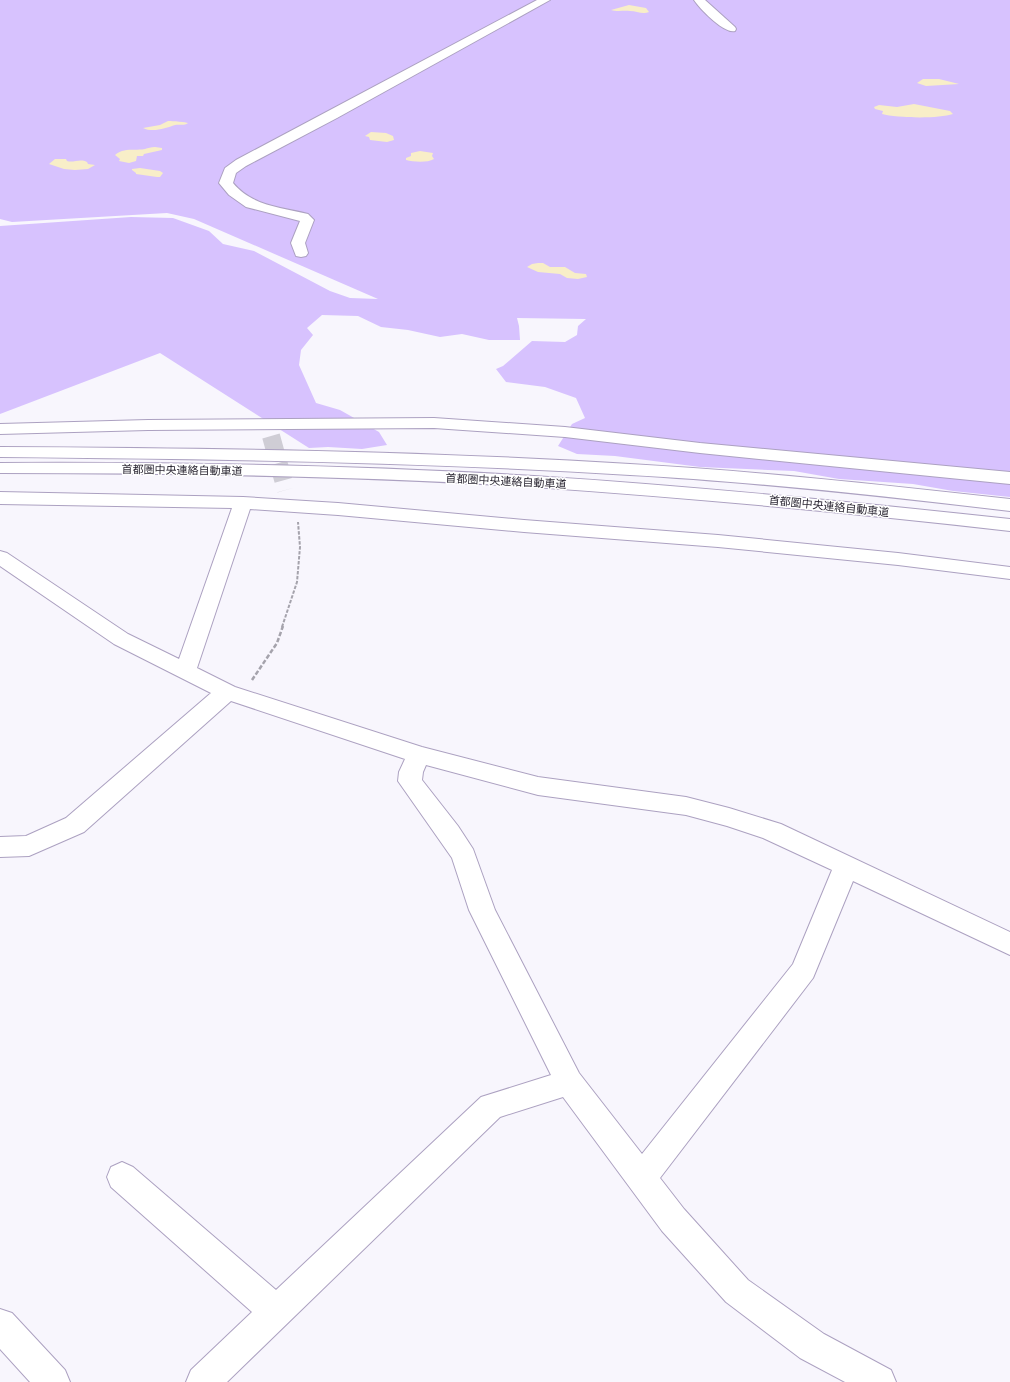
<svg xmlns="http://www.w3.org/2000/svg" width="1010" height="1382" font-family="'Times New Roman','Noto Sans JP',serif">
  <style>
    .green { fill: #d7c2fe }
    .sand { fill: #f8eec8 }
    .lines { fill: none; stroke-linecap: round; stroke-linejoin: round }
    .minor-tunnel { stroke: #cfcdd5; stroke-width: 18; stroke-dasharray: 18 10; stroke-linecap: butt }
    .minor-casing { stroke: #aca1c1; stroke-width: 2 }
    .highway-casing { stroke: #aca1c1; stroke-width: 2 }
    .path-far1 { stroke: #a5a3ac; stroke-width: 2; stroke-dasharray: 3.5 1.5; stroke-linecap: butt }
    .path { stroke: #a5a3ac; stroke-width: 2.5; stroke-dasharray: 4.5 2; stroke-linecap: butt }
    .minor { fill: #fff; fill-rule: evenodd }
    .highway { fill: #fff; fill-rule: evenodd }
    .labels { text-anchor: middle; stroke-width: 3; stroke-linejoin: round; paint-order: stroke }
    .street-label { font-size: 11px; fill: #2b2733; stroke: #fff }
  </style>
  <rect width="100%" height="100%" fill="#f8f6fd"/>
  <path class="green" d="M0 0H1010V497L953 491 913 484 839 479 794 471 700 467 615 456 577 454 558 446 572 424 585 418 576 398 545 387 506 382 496 369 503 366 532 341 565 342 577 335 578 326 586 319 517 318 519 326 520 340H489L462 334 440 337 408 330 381 327 358 316 322 315 307 328 313 335 301 350 299 365 316 403 340 410 379 432 387 445 362 449 328 447 309 448 160 353 0 414V226L131 217 173 218 209 231 223 244 254 251 330 291 350 298 378 299 194 219 167 213 12 222 0 219Z"/>
  <path class="sand" d="M629 5 646 8 649 12C642 15 637 11 630 11 624 10 618 12 611 10Z
    M923 79H939L959 84 926 86 917 83Z
    M914 104 950 111 953 114C938 119 897 118 882 114L883 111 875 109 874 107 879 105 897 107Z
    M168 121C173 121 186 122 188 123 184 126 180 124 175 125 166 128 153 133 143 128L160 125Z
    M371 132 386 133 393 136 394 140 387 142 370 140 369 137 365 136Z
    M155 147 162 148V150L144 154 143 156H137L136 161 129 163 119 161 120 159 115 155C124 147 134 151 145 149 148 148 151 147 155 147Z
    M420 151 433 153 432 156 434 159C427 163 414 162 406 160V158L411 156V153Z
    M55 159H66L67 161C74 163 80 158 87 162L88 164 95 165 88 169 75 170 64 169 49 164Z
    M140 168 160 171 163 173 160 177H157L136 174V173L132 170V169Z
    M538 263H543L550 267H565L575 273 586 274 587 277 578 279 567 278 560 274 538 272 527 267 532 264Z"/>
  <g class="lines">
    <path class="minor-tunnel" d="M271 436 286 490"/>
    <defs>
      <path id="minor" d="M537 0H550L337 118 246 166 236 173 233 183C252 206 280 207 308 214L314 220 305 243 308 253 306 256 301 257 296 256 291 243 300 221 246 207 229 195 219 183 225 168 236 160Z
        M694 0H705L735 27 736 29 735 31C724 34 700 9 694 0Z
        M434 418 565 427 700 443 1010 472V484L700 453 565 437 434 428 148 430 0 434V424L148 420Z
        M0 492 243 497 338 503 524 520 718 535 898 553 1010 567V579L898 565 718 547 524 532 338 515 250 509 197 668 235 687 422 747 538 777 686 797 729 808 781 824 1010 932V955L853 881 813 978 660 1178 684 1209 748 1280 824 1334 891 1370 896 1382H845L800 1358 726 1302 662 1231 563 1097 500 1117 227 1382H186L191 1370 252 1312 111 1187 107 1177 111 1167 122 1162 133 1167 276 1290 481 1097 551 1075 469 910 452 858 398 781 399 772 405 759 231 701 84 832 29 856 0 857V837L26 836 66 818 211 693 114 644 0 566V551L7 553 128 634 179 659 232 508 0 504ZM426 765 538 795 686 815 727 826 763 838 832 870 793 964 642 1154 579 1073 495 910 473 849 458 826 422 780 423 772Z
        M0 1309 12 1313 65 1370 70 1382H30L0 1349Z"/>
      <path id="highway" d="M0 447C210 448 420 451 630 464 757 471 884 485 1010 499V511C884 496 757 482 630 475 420 462 210 459 0 457Z
        M0 463C178 462 356 465 534 476 693 486 852 502 1010 519V531C852 513 693 498 534 487 356 476 178 473 0 473Z"/>
    </defs>
    <use href="#minor" class="minor-casing"/>
    <use href="#highway" class="highway-casing"/>
    <path class="path-far1" d="M282 627 297 582 300 547 298 522"/>
    <path class="path" d="M252 680 277 643 283 626"/>
    <use href="#minor" class="minor"/>
    <use href="#highway" class="highway"/>
  </g>
  <g class="labels">
    <g class="street-label">
      <text transform="translate(182 470) rotate(1)" y="4">首都圏中央連絡自動車道</text>
      <text transform="translate(506 481) rotate(3)" y="4">首都圏中央連絡自動車道</text>
      <text transform="translate(829 506) rotate(6)" y="4">首都圏中央連絡自動車道</text>
    </g>
  </g>
</svg>
